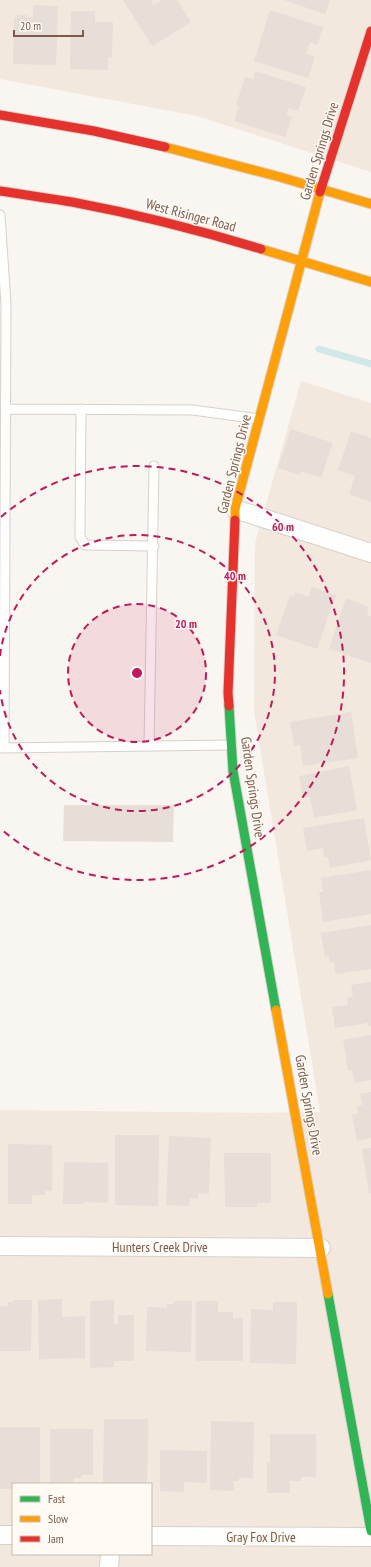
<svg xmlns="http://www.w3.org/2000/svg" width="371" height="1567" font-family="'PT Sans Narrow',sans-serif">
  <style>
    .residential { fill: #f2e8de; fill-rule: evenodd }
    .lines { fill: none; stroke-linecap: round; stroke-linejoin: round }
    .stream { stroke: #d0e8ea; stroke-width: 7 }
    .building { fill: #e6ded7 }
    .lane-casing { stroke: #d7d1cb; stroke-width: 11 }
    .street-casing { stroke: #d7d1cb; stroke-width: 20 }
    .fast-casing { stroke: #d9d2cb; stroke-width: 11 }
    .slow-casing { stroke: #d9d2cb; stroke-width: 11 }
    .jam-casing { stroke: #d9d2cb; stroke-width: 11 }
    .lane { stroke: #fefefd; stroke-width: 9 }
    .street { stroke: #fefefd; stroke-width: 18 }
    .fast { stroke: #30b455; stroke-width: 9 }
    .slow { stroke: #ff9f0a; stroke-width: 9 }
    .jam { stroke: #e5322d; stroke-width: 9 }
    .ring { fill: none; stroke: #c2185b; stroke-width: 2; stroke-dasharray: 7 5 }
    .labels { text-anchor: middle; stroke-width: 3; stroke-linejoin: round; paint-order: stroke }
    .street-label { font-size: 14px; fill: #7a5c4d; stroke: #fffaf3 }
    .centre { fill: #c2185b; stroke: #fffaf3; stroke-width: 2 }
    .ring-label { font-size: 12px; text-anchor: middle; font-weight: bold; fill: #c2185b; stroke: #fffaf3; stroke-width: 3; stroke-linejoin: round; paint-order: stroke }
  </style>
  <rect width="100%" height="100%" fill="#f9f5f0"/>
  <path class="residential" d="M0 0H371V172L197 116 0 79Z
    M301 381 371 403V1567H0V1110L266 1113 320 1112 254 711 255 543ZM13 1484H151V1554H13Z"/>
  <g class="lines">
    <path class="stream" d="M319 349 371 364"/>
  </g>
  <path class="building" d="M123 0H151L154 5 162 0H177L191 22 152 46Z
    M284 0H330L325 14Z
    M33 5 58 6 56 65 13 64 14 17H17V15H27V17H33Z
    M270 10 323 27 317 45 310 42 306 54 315 57 308 78 254 61Z
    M71 11H95V22H113L112 58 108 57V70L70 69Z
    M255 71 306 87 298 111 289 108 286 115 292 117 285 137 234 121 239 106 236 105 245 77 253 79Z
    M291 429 333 443 321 478 301 471 300 475 278 468Z
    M351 431 371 438V502L349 494 355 476 338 470Z
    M312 587 336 595 317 649 276 635 290 595 294 597 295 592 309 597Z
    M346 598 369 607 367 615 371 616V663L329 649Z
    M351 712 358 758 303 766 300 745 294 746 290 722Z
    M349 766 357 810 314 818 310 797 303 798 299 776Z
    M64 805H174L173 842 63 841Z
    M364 818 371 860 330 868 328 857H324L323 848 307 851 303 828Z
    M371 870V914L323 922 319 892H323L321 878Z
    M371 925V969L336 974 334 963H330L329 956 325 957 321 933Z
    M371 982V1026L369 1027 368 1023 335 1028 332 1007 348 1005 347 998 353 996 351 985Z
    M371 1035V1080L354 1083 352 1071H348L343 1040Z
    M371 1092V1138L357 1141 352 1115 358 1113 357 1106 362 1105 360 1094Z
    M115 1135H159L158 1206 115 1205Z
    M169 1136 211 1138 209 1194 198 1193V1199L190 1198 189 1206 166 1205Z
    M8 1144 52 1145V1191H45V1195H32V1204H8Z
    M371 1148V1193H369L362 1149Z
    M224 1153H271V1203H257V1207H225Z
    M64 1162 108 1163V1203L84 1202V1204H63Z
    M62 1299V1317L85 1316V1358L39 1359 38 1300Z
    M14 1300H32L31 1351H0V1306H8V1302H14Z
    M114 1300V1324H118V1315H134V1361H114V1367L90 1368V1301Z
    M174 1301H192L191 1352 146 1351 147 1307 167 1308V1304H174Z
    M196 1301H218V1312H233V1318H243V1361H196Z
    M273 1302H297L296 1364 250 1363 251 1309 273 1310Z
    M104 1419H148L147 1484H103Z
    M211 1421 254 1422 253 1478H239V1481H234V1491L210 1490Z
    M0 1427H40V1484H13V1489H0Z
    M50 1429H93V1475H82V1478H74V1484H50Z
    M270 1434H316V1477H301V1481H290V1493H267V1462H270Z
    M160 1450 207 1451V1483L184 1482V1492L160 1491Z"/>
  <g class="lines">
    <defs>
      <path id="lane" d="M0 215 6 304 4 748
        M6 409 193 410 259 419
        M81 409 80 537 85 545 154 546
        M149 746 154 466
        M0 748 232 745"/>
      <path id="street" d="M235 509 371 553
        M0 1246 321 1248
        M0 1535H13
        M151 1536 371 1537
        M109 1567 110 1554"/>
      <path id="fast" d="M229 706 233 771 276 1010
        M328 1294 371 1531"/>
      <path id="slow" d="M165 147 280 177 371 204
        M261 249 371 282
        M235 520V509L320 192
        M276 1010 328 1294"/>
      <path id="jam" d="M0 115 94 131 165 147
        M0 191C24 195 48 198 72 202 136 214 199 230 261 249
        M320 192 371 31
        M229 706 228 693 235 520"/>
    </defs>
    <use href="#lane" class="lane-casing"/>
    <use href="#street" class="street-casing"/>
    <use href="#fast" class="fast-casing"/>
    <use href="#slow" class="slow-casing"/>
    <use href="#jam" class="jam-casing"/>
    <use href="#lane" class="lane"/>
    <use href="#street" class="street"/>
    <use href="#fast" class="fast"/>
    <use href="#slow" class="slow"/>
    <use href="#jam" class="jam"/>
  </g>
  <circle cx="137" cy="673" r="69" fill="#c2185b" fill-opacity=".12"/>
  <g class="ring">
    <circle cx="137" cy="673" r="69"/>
    <path d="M0 656A138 138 0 1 1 0 690"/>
    <path d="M1 517A207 207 0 1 1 1 829"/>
  </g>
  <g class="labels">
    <g class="street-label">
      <text transform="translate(319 151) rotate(-73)" y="5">Garden Springs Drive</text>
      <text transform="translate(191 215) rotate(15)" y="5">West Risinger Road</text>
      <text transform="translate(234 464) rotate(-76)" y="5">Garden Springs Drive</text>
      <text transform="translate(253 787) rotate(82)" y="5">Garden Springs Drive</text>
      <text transform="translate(309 1105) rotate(80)" y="5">Garden Springs Drive</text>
      <text x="160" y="1252">Hunters Creek Drive</text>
      <text x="261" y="1542">Gray Fox Drive</text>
    </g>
  </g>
  <circle cx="137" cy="673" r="6" class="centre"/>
  <g class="ring-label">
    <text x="283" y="531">60 m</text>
    <text x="235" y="580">40 m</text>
    <text x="186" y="628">20 m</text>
  </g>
  <rect x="12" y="1483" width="140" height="72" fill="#fffaf3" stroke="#cabbb1"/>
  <rect x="20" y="1496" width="20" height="6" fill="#30b455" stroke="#cabbb1"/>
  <text x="48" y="1503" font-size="12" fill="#7a5c4d">Fast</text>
  <rect x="20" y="1516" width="20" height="6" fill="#ff9f0a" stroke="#cabbb1"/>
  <text x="48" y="1523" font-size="12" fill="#7a5c4d">Slow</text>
  <rect x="20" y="1536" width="20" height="6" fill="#e5322d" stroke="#cabbb1"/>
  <text x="48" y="1543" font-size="12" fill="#7a5c4d">Jam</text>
  <path d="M14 30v6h69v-6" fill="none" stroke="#7a5c4d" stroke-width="2"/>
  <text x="20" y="30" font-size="12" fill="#7a5c4d" stroke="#fffaf3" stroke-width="3" paint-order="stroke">20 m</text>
</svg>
